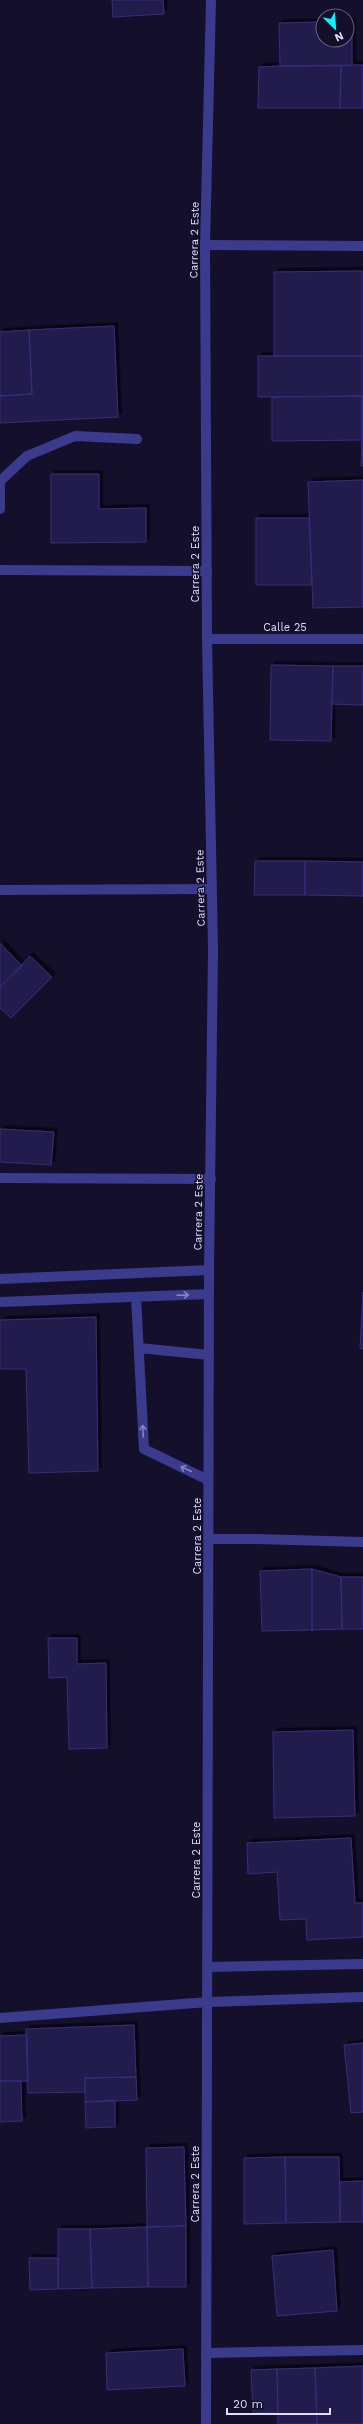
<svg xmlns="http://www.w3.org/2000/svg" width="363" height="2424" font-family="'Work Sans',sans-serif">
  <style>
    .building { fill: #231c4e; stroke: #382d7b; filter: url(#shadow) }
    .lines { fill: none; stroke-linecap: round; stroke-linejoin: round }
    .service { stroke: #3a3b8d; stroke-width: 10 }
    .minor { stroke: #3a3b8d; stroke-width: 10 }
    .tertiary { stroke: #3a3b8d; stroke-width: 10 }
    .oneway { stroke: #8483c0 }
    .labels { text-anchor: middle; stroke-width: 3; stroke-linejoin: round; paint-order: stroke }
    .street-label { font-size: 11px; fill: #dedcff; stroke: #14102c }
  </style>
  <defs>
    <filter id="shadow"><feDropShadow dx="3.5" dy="-3.5" stdDeviation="0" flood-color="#0009"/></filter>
  </defs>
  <rect width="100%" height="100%" fill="#14102c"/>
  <path class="building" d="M112 0H163L164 14 113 17Z
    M323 22V40H347V22H352V65L280 66 279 23Z
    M352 65H363V108H340L341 66Z
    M280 66H341L340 108H258L259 67Z
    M362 271V356H274V272Z
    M114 326 118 417 0 423V396L32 394 29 330Z
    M29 330 32 394 0 396V332Z
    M258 356H362V396L258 397Z
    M362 396V440L272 441V397Z
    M362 396H363V440H362Z
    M362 440 363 466H361Z
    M51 474H99V509L146 508V542L51 543Z
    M363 480V607L313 608 308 482Z
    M256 518H309L312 585H256Z
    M271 665 333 666 331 741 270 740Z
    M333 666H363V705L332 704Z
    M255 861H305V895H254Z
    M305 861 363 862V896L305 895Z
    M0 943 22 966 0 987Z
    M30 956 52 977 11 1018 0 1008V987Z
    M0 1129 54 1132 51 1165 0 1162Z
    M363 1292V1349L360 1348Z
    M96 1317 98 1471 29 1473 26 1369H0V1320Z
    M312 1569V1630L262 1631 260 1571Z
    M312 1569 341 1577 342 1629 312 1630Z
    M341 1577H363V1629H342Z
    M48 1638H77V1664L106 1663 107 1748 69 1749 67 1677 49 1678Z
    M353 1730 355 1816 274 1818 273 1732Z
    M351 1838 355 1903H363V1937L307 1940 306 1919 280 1920 277 1872 248 1874 247 1843Z
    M134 2025 136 2077 85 2078V2092L28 2093 26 2029Z
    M27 2035 28 2081H0V2036Z
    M363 2043V2112L351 2113 344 2045Z
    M136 2077 137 2100 85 2102V2078Z
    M0 2081H21L22 2121 0 2122Z
    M115 2100V2127L86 2128 85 2102Z
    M184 2147 186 2226 147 2227 146 2148Z
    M285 2157 286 2223 244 2224V2158Z
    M285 2157H339L340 2222 286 2223Z
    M363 2181V2222H340V2182Z
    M186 2226V2287H148L147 2227Z
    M147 2227 148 2287 92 2288 90 2229Z
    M58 2229H90L92 2288 58 2289Z
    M333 2250 337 2311 277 2316 272 2256Z
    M29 2258H58V2289L30 2290Z
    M183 2349 185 2386 107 2390 106 2353Z
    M363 2366V2424H317L315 2368Z
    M315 2368 317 2424H278L277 2369Z
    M277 2369 278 2412 253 2413 251 2370Z"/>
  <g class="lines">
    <path class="service" d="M0 509V481L27 456 75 436 137 439
      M0 890 212 889
      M0 1178 211 1179
      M0 1279 209 1270
      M136 1297 144 1449 208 1480
      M0 1302 209 1294
      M139 1348 209 1355
      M256 1539 363 1542
      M0 2018 208 2002"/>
    <path class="minor" d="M205 245 363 246
      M0 570 207 571
      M207 639H363
      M209 1539H256
      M208 1967 363 1964
      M208 2002 363 1997
      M206 2353 363 2350"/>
    <path class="tertiary" d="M206 2424 209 1270 213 950 207 639 205 245 211 0"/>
  </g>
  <defs><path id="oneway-shaft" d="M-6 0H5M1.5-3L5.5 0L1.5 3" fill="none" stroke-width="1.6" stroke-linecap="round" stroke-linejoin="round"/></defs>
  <g class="oneway">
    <use href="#oneway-shaft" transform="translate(183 1295) rotate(-2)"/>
    <use href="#oneway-shaft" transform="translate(143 1431) rotate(-93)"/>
    <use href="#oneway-shaft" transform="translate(186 1469) rotate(-155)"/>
  </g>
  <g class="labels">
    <g class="street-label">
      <text transform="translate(194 240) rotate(-89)" y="4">Carrera 2 Este</text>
      <text transform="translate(195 564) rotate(-90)" y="4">Carrera 2 Este</text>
      <text x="285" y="631">Calle 25</text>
      <text transform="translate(200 888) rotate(-91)" y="4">Carrera 2 Este</text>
      <text transform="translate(198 1212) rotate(-89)" y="4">Carrera 2 Este</text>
      <text transform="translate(197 1536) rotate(-90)" y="4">Carrera 2 Este</text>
      <text transform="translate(196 1860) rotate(-90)" y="4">Carrera 2 Este</text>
      <text transform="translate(195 2184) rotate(-90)" y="4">Carrera 2 Este</text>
    </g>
  </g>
  <g transform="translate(335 28) rotate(155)"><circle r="19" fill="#14102c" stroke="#656280"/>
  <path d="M0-3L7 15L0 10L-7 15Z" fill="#08f3ff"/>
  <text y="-6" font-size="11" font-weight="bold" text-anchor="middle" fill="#dedcff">N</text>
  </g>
  <path d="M227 2408v6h103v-6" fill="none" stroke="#dedcff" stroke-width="2"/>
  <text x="233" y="2408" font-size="12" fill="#dedcff" stroke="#14102c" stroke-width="3" paint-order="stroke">20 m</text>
</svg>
